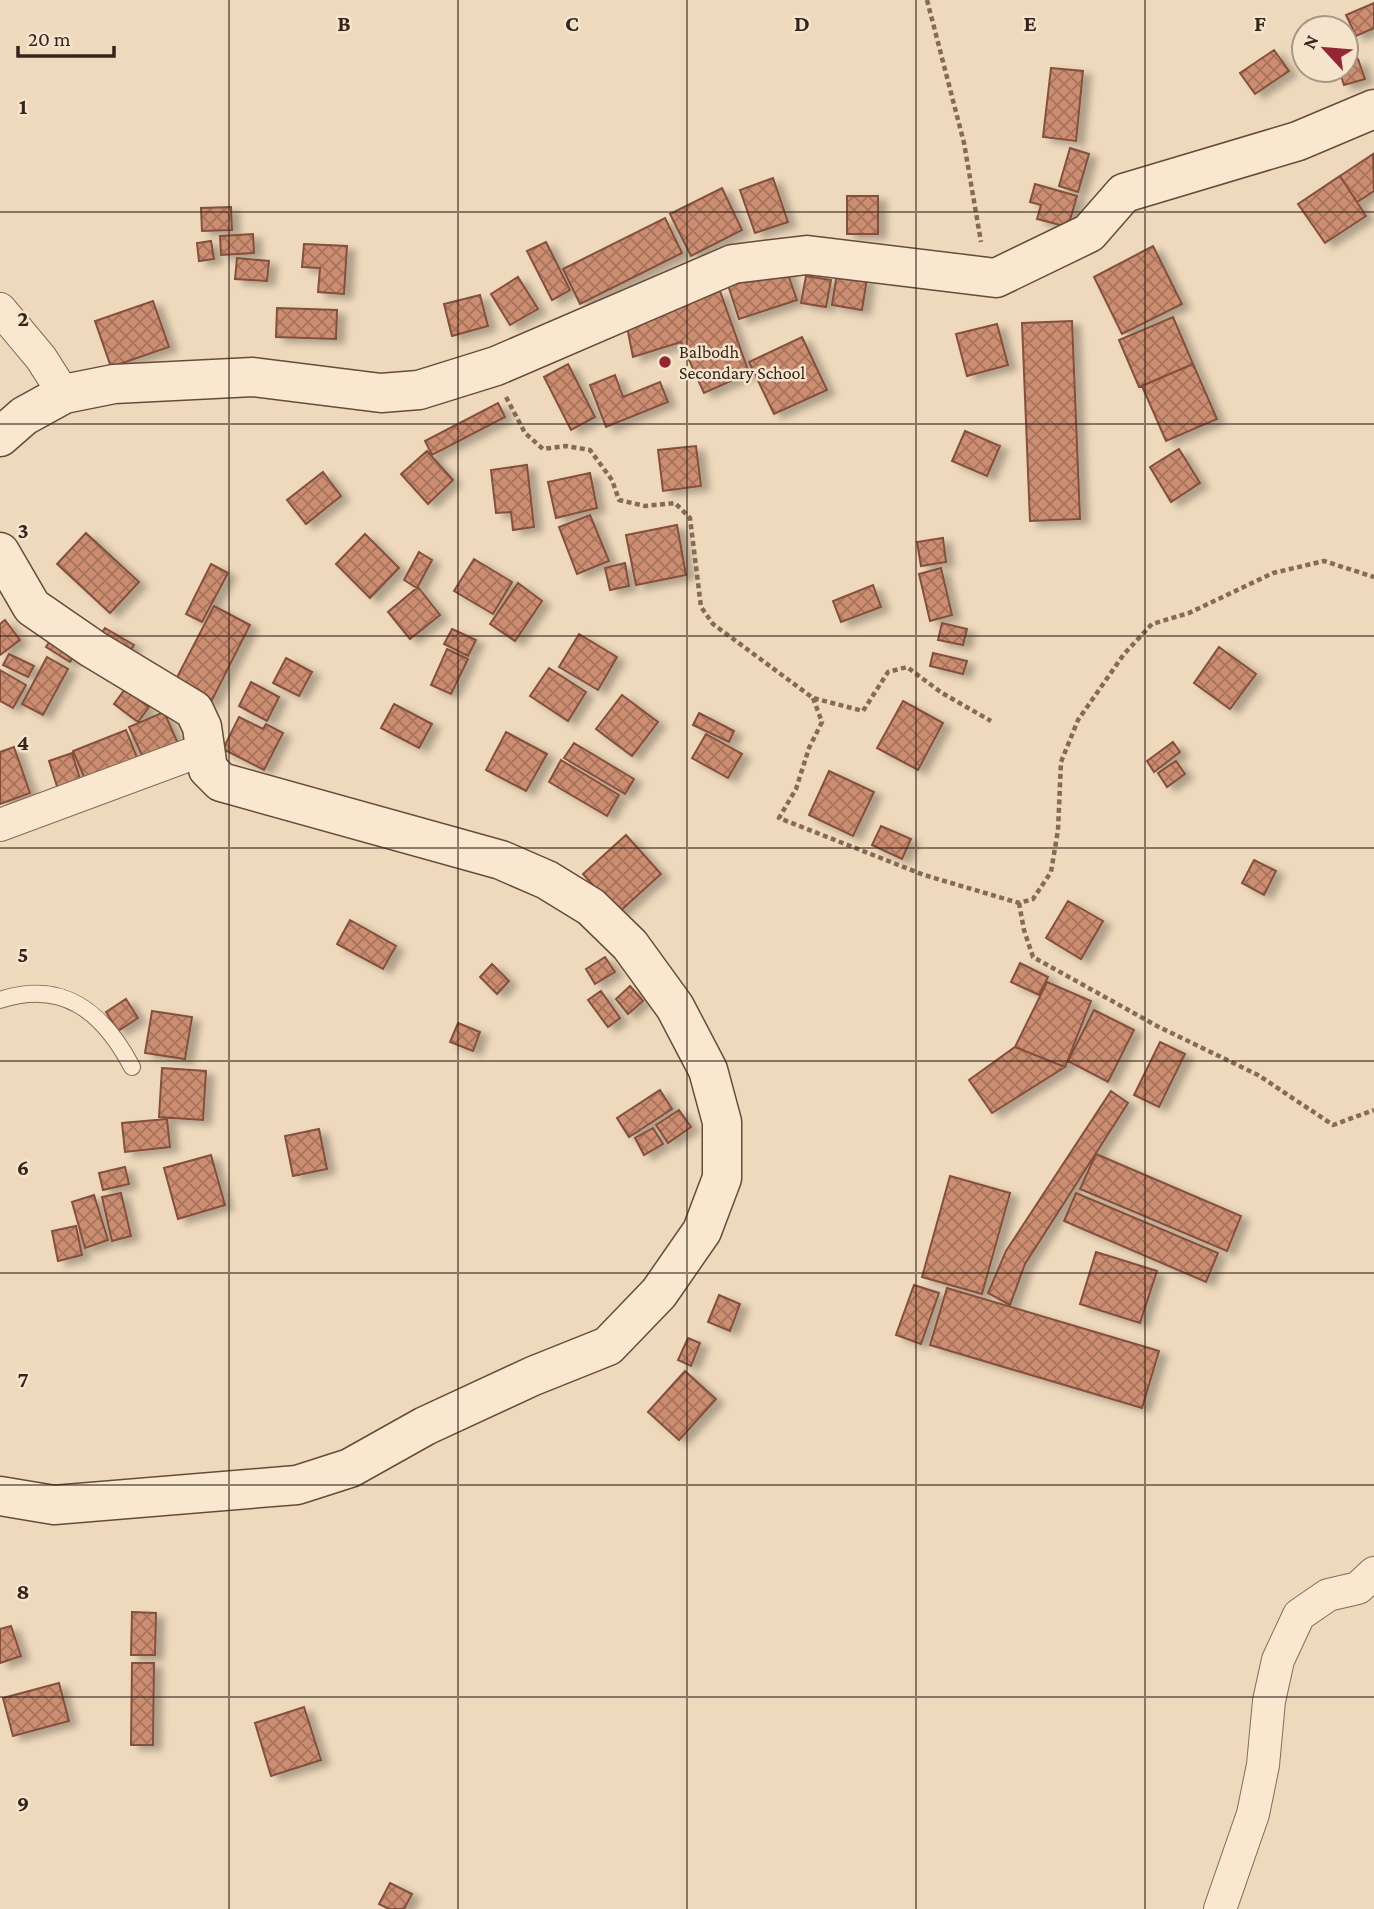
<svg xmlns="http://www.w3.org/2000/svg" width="1374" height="1909" font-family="'Crimson Pro',serif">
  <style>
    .building { fill: url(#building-cross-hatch); stroke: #84503c; stroke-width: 2; filter: url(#shadow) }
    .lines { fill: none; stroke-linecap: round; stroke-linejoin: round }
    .service-casing { stroke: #856a56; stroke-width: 18 }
    .minor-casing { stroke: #856a56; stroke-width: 34 }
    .secondary-casing { stroke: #674b39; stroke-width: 41 }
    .path { stroke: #856a56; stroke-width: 4.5; stroke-dasharray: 5 3.5; stroke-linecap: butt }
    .service { stroke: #f9e8cf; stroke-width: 16 }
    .minor { stroke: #f9e8cf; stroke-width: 32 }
    .secondary { stroke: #f9e8cf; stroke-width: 38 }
    .grid { fill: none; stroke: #34241b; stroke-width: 2; stroke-opacity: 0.55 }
    .poi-dot { fill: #942633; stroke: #f5e4cc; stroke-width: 2.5 }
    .labels { text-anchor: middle; stroke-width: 5; stroke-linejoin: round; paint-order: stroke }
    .poi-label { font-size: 18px; fill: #34241b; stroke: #f5e4cc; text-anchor: start }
    .grid-label { font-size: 23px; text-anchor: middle; font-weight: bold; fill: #34241b; stroke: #f5e4cc; stroke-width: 5; stroke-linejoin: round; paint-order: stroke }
  </style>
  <defs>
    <pattern id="building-cross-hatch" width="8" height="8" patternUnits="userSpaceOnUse" patternTransform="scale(1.75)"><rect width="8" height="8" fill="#cc8d71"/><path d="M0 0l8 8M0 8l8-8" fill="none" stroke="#a6735c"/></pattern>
    <filter id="shadow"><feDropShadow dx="8" dy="4.5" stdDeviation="3.5" flood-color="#0004"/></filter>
  </defs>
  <rect width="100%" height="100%" fill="#eed9bc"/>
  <path class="building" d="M1374 3V28L1356 36 1346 15Z
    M1274 50 1289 71 1255 94 1240 73Z
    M1358 59 1365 79 1344 85 1339 70H1346V64Z
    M1051 68 1083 71 1076 141 1043 137Z
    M1070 148 1089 154 1078 192 1059 186Z
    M1373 154 1374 191 1357 202 1340 176Z
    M1340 176 1366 216 1325 243 1298 204Z
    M773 178 788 222 755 233 740 190Z
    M1035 184 1077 196 1068 227 1037 219 1041 205 1030 202Z
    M722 188 742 230 691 256 670 214Z
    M847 196H878V234H847Z
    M231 207 232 230 202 231 201 208Z
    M665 218 682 253 580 304 563 269Z
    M253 234 254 253 221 255 220 236Z
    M211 241 214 259 199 261 197 243Z
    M546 242 570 290 552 300 527 251Z
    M304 244 347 246 344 294 318 292 320 268 302 267Z
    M1153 246 1182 304 1122 334 1094 277Z
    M237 258 269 261 267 281 235 279Z
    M785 266 797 300 739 319 728 285Z
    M837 273 867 278 862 310 832 305Z
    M806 276 831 280 826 307 801 303Z
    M518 277 538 309 510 325 491 294Z
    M720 291 749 373 704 393 681 342 633 357 627 327Z
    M480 295 488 326 452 336 444 304Z
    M153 301 169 347 111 367 95 321Z
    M277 308 337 310 336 339 276 337Z
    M1173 317 1193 364 1139 387 1119 340Z
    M1072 321 1080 519 1030 521 1022 323Z
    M997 324 1008 365 967 376 956 334Z
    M802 337 827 390 774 414 749 362Z
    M568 364 595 417 571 430 544 377Z
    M1193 364 1217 419 1166 441 1142 386Z
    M615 375 623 397 660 382 668 402 606 427 590 385Z
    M498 403 505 417 432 455 425 441Z
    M965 431 1000 446 987 476 952 461Z
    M696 446 701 486 663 491 658 450Z
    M1179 449 1200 483 1171 502 1150 467Z
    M427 451 453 480 428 504 401 474Z
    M527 465 534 527 513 530 511 512 496 513 491 470Z
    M323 472 341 496 306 524 287 500Z
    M590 473 597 508 556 518 548 482Z
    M590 515 609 561 577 574 559 527Z
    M677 525 686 575 636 585 626 535Z
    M86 533 139 582 110 613 57 564Z
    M365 534 399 568 370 598 336 564Z
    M943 538 946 562 921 566 917 542Z
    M419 552 432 560 417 588 404 580Z
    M474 559 512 582 493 614 454 591Z
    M625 563 629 586 610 590 605 568Z
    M211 564 228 573 202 622 186 614Z
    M941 568 952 615 930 621 919 574Z
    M518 583 542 601 515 641 490 624Z
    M873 585 881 607 841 622 833 601Z
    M418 587 440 615 410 639 388 612Z
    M214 606 250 625 210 704 173 685Z
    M5 620 20 640 0 655V624Z
    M942 623 967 629 963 645 938 640Z
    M105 628 134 645 126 657 98 639Z
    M452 629 476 640 468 656 444 644Z
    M579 634 617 657 598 690 559 667Z
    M54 635 78 651 70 662 46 647Z
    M1219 647 1256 674 1230 709 1194 683Z
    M447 649 468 659 451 694 431 685Z
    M933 653 967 661 963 674 930 666Z
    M9 654 34 666 28 677 3 665Z
    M47 657 68 669 43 715 22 704Z
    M286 658 312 672 299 696 273 683Z
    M549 668 586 692 568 721 530 696Z
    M0 670 26 685 13 708 0 701Z
    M251 682 279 697 267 721 239 706Z
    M125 689 149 707 138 722 114 704Z
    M622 695 658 722 632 756 596 729Z
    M903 701 943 723 918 770 877 748Z
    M394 704 432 724 419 748 381 728Z
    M164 712 180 748 146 764 129 727Z
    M699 713 734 731 729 742 693 725Z
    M239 717 263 729 266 724 283 733 264 770 223 749Z
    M126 730 140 765 88 786 73 751Z
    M506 732 547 754 526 791 486 770Z
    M706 734 742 754 728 778 692 758Z
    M1173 742 1180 752 1154 772 1147 761Z
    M574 743 634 779 625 794 564 758Z
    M14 747 30 793 0 804V752Z
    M72 753 84 792 61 799 49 761Z
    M561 760 619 795 607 816 549 782Z
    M1176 761 1185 774 1167 787 1158 773Z
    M829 771 874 792 853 836 809 815Z
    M881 826 911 839 902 859 872 845Z
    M626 835 661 874 618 913 583 874Z
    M1254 860 1276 871 1264 895 1242 883Z
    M1068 901 1103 921 1081 959 1046 938Z
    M350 920 396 946 383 969 337 944Z
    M605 957 615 972 595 984 586 969Z
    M1020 963 1048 977 1039 995 1011 982Z
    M492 964 509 981 497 994 480 977Z
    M1047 982 1091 1001 1065 1067 1015 1047Z
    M630 986 643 1001 628 1014 616 999Z
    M601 991 620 1018 608 1027 588 1000Z
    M126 999 138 1018 118 1031 106 1012Z
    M1094 1010 1134 1030 1108 1082 1068 1061Z
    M152 1011 192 1017 185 1059 145 1053Z
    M458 1023 480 1032 473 1051 450 1042Z
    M1160 1042 1185 1054 1159 1107 1134 1095Z
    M1015 1047 1065 1067 992 1113 969 1080Z
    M162 1068 206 1071 203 1120 159 1117Z
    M660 1090 672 1109 629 1137 617 1118Z
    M1111 1091 1128 1103 1025 1264 1010 1305 988 1293 1006 1251Z
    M679 1110 691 1127 668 1143 656 1125Z
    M167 1119 170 1147 125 1152 122 1123Z
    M653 1128 663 1144 644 1155 635 1138Z
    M319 1129 327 1169 293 1176 285 1136Z
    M1096 1154 1241 1216 1227 1251 1080 1189Z
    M211 1155 225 1205 178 1219 164 1168Z
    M125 1167 129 1184 103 1190 99 1173Z
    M950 1176 1010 1193 982 1294 922 1277Z
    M121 1193 131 1236 112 1241 102 1197Z
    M1076 1193 1218 1253 1206 1282 1064 1221Z
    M94 1195 108 1240 85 1248 72 1202Z
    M76 1226 82 1255 58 1261 52 1231Z
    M1096 1252 1157 1271 1140 1323 1080 1304Z
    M914 1285 939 1293 921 1344 896 1335Z
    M947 1288 1159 1351 1142 1408 930 1345Z
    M719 1295 740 1304 730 1331 708 1322Z
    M688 1338 700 1343 691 1366 678 1360Z
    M685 1371 716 1399 679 1440 648 1412Z
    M132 1612 156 1613 155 1655H131Z
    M11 1626 21 1656 0 1663V1629Z
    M132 1663H154L153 1745H131Z
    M59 1683 69 1721 13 1736 3 1698Z
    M304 1707 321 1760 271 1776 255 1723Z
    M390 1883 412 1894 404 1909H389L379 1904Z"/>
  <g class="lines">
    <defs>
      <path id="service" d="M0 1000C63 979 103 1012 132 1067"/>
      <path id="minor" d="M0 309 41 358 64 394
        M0 825 205 749
        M1220 1909 1253 1814 1263 1765 1269 1701 1278 1660 1299 1615 1328 1595 1358 1588 1374 1573"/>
      <path id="secondary" d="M0 437 24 416 64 394 114 384 253 377 381 393 419 390 496 366 733 264 807 255 996 278 1089 233 1124 193 1298 141 1374 109
        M0 552 32 607 93 649 194 710 202 727 208 769 221 782 501 860 547 880 591 907 630 945 675 1007 708 1070 722 1122V1178L702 1231 659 1293 608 1346 533 1376 425 1426 350 1468 297 1485 54 1505 0 1496"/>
    </defs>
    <use href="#service" class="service-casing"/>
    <use href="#minor" class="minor-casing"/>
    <use href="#secondary" class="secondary-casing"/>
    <path class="path" d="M927 0 964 143 981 242
      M506 397 525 433 543 449 566 446 590 450 612 480 619 500 645 506 675 503 690 518 701 607 713 624 813 698 863 711 888 672 907 667 942 693 991 721
      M813 698 822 722 809 748 796 789 779 818 924 875 1019 903 1033 899 1051 872 1058 830 1061 762 1078 720 1124 654 1152 624 1189 613 1273 573 1324 561 1374 577
      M1019 903 1024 930 1033 957 1157 1026 1258 1075 1333 1125 1374 1110"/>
    <use href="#service" class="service"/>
    <use href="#minor" class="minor"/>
    <use href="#secondary" class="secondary"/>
  </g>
  <path class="grid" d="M229 0V1909M458 0V1909M687 0V1909M916 0V1909M1145 0V1909M0 212H1374M0 424H1374M0 636H1374M0 848H1374M0 1061H1374M0 1273H1374M0 1485H1374M0 1697H1374"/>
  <circle class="poi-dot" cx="665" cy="362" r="7"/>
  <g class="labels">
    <g class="poi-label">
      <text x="679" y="358">Balbodh<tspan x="679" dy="21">Secondary School</tspan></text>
    </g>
  </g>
  <g class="grid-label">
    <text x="344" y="31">B</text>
    <text x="572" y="31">C</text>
    <text x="802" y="31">D</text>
    <text x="1030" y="31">E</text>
    <text x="1260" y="31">F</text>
    <text x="23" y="114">1</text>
    <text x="23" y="326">2</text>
    <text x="23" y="538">3</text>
    <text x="23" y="750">4</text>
    <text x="23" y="962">5</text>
    <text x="23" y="1175">6</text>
    <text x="23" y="1387">7</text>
    <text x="23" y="1599">8</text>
    <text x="23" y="1811">9</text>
  </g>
  <g transform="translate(1325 49) rotate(296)"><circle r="33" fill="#f5e4cc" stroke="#a89785" stroke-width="2"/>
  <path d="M0-5L12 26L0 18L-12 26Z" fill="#942633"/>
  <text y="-10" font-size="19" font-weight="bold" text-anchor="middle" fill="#34241b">N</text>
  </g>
  <path d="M18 46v10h96v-10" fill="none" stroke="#34241b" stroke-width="3.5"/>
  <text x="28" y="46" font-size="21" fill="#34241b" stroke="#f5e4cc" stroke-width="5" paint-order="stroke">20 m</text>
</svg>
